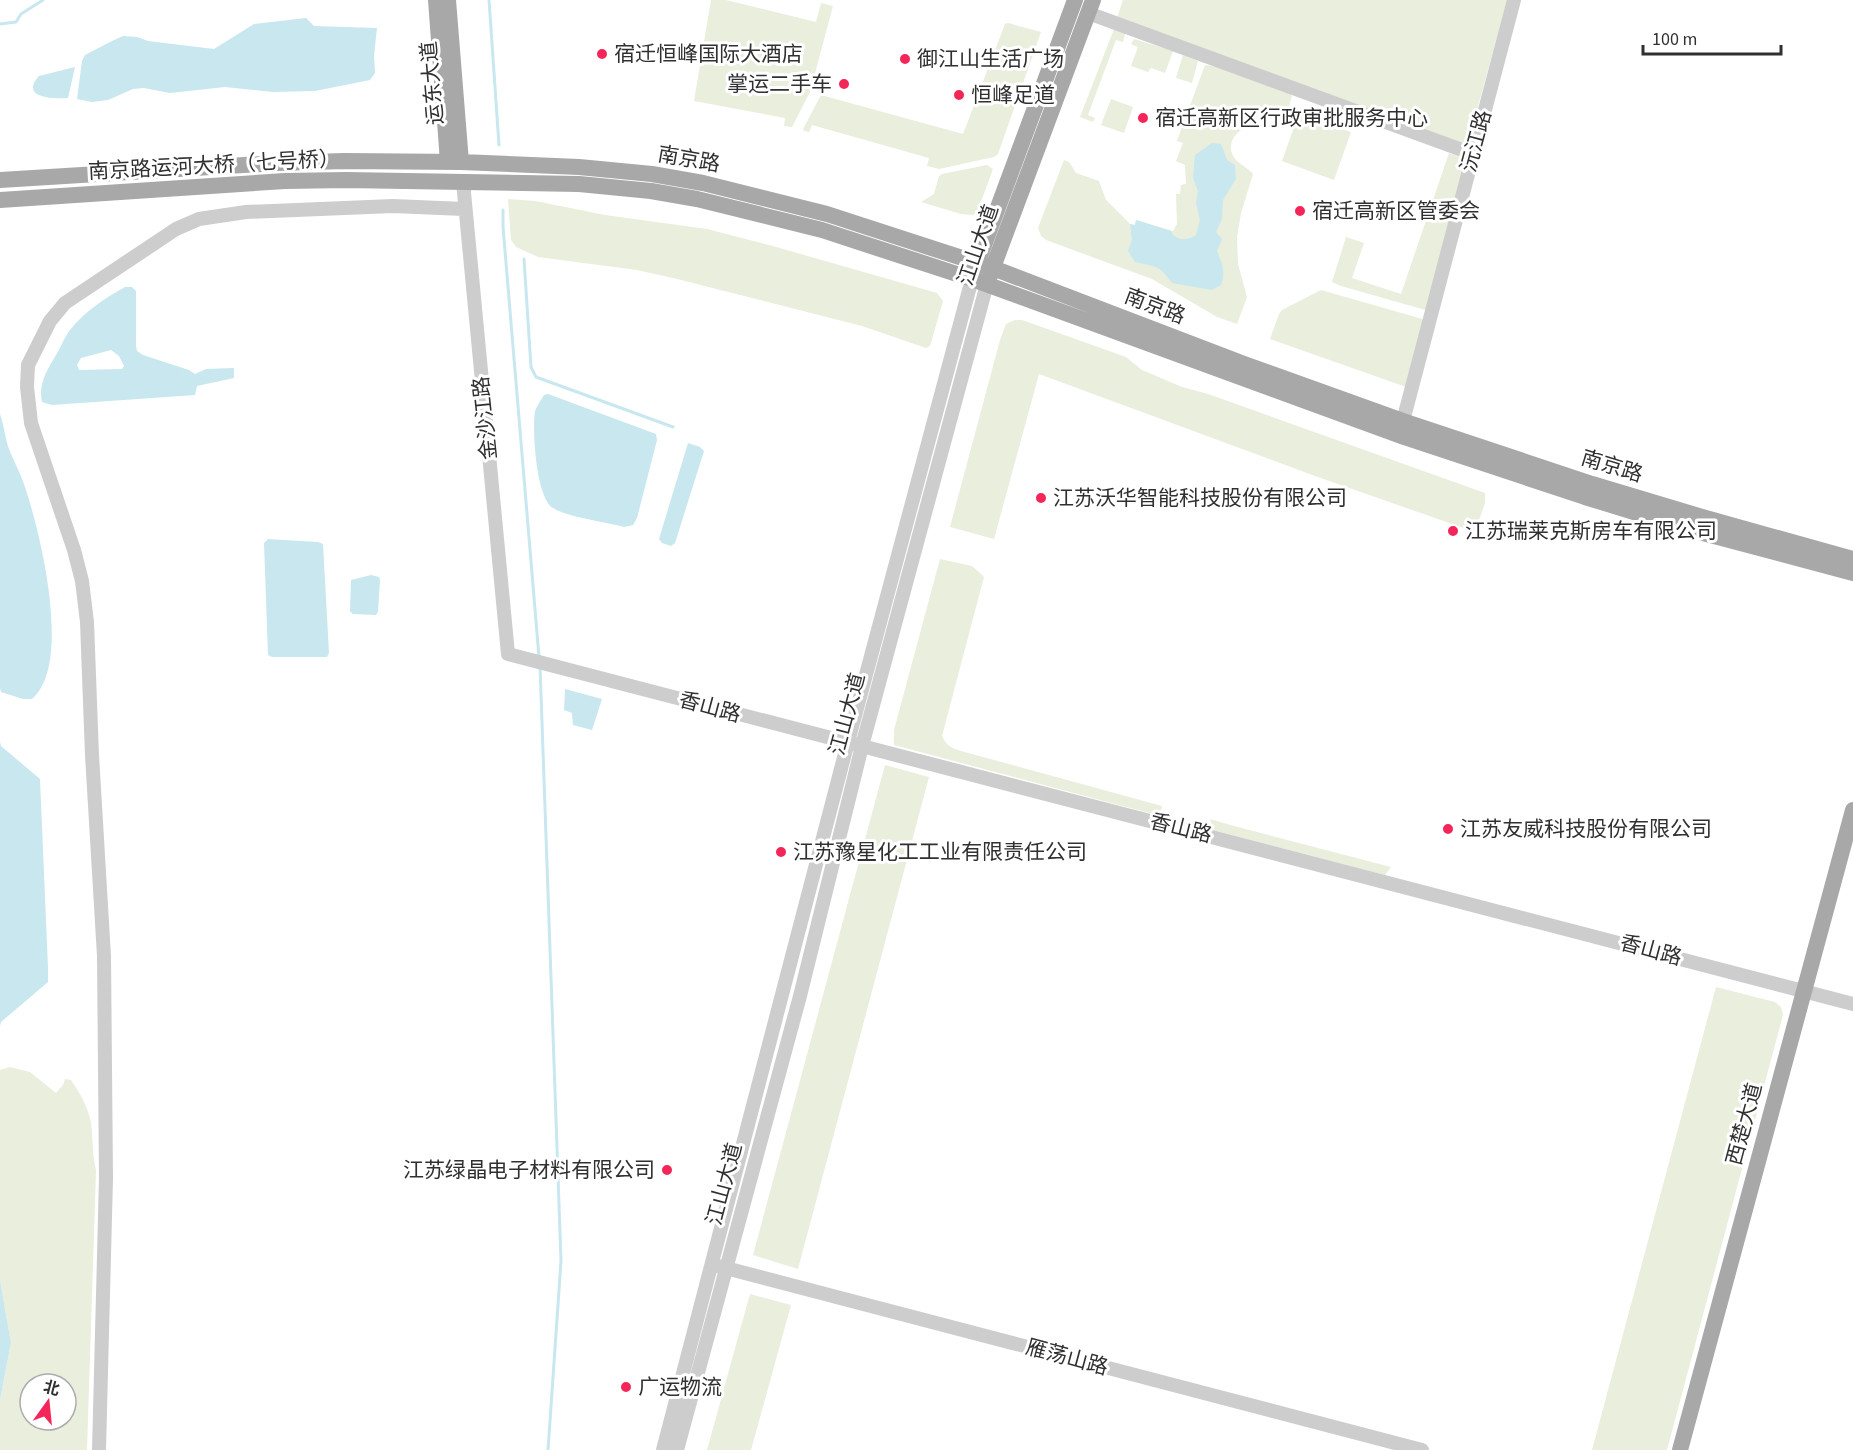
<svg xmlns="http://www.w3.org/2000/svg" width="1853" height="1450" font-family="'Source Sans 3','Noto Sans SC',sans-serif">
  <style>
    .green { fill: #e9eedd; fill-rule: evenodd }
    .water { fill: #c8e7ef; fill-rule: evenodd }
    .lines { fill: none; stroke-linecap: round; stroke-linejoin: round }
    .stream { stroke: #c8e7ef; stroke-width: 3 }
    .minor { stroke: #cdcdcd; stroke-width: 14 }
    .major { stroke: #a8a8a8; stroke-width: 16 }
    .poi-dot { fill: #f42559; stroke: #fff; stroke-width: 2 }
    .labels { text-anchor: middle; stroke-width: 6; stroke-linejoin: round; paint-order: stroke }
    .poi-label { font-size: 21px; fill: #303030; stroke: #fff; text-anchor: start }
    .street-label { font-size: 21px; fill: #303030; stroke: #fff }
  </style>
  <rect width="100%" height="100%" fill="#fff"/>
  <path class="green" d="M711 0H726L816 22 821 3 833 6 810 92 792 127 784 126 785 118 694 101Z
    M1123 0H1507L1467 147 1117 18Z
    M1008 23 1041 32 998 154 994 157 939 169 927 166 929 158 812 125 809 132 804 131 803 129 821 95 963 134 1005 24Z
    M1114 29 1125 33 1123 42 1116 40 1088 115 1095 118 1093 122 1080 117Z
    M1134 39 1173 51 1165 73 1151 68 1148 72 1131 66 1138 47 1131 44Z
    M1183 55 1198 61 1192 83 1176 78Z
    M1205 65 1213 66 1289 92 1292 96 1286 116C1270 110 1255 108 1239 115L1243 129C1230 136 1226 151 1238 162 1243 166 1249 169 1253 174L1241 213 1237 237 1238 264 1247 297 1237 324 1217 317 1152 279 1046 240 1041 236 1038 228 1064 160 1069 162 1076 173 1099 181 1106 200 1130 224 1135 225 1136 220 1173 231 1177 224 1176 194H1180L1181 185 1186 184 1185 165 1176 161 1183 143 1177 141Z
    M1111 99 1133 107 1124 133 1101 125Z
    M1299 113 1351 132 1334 180 1282 161Z
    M1449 153 1469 160 1429 311 1341 286 1332 282 1346 237 1364 243 1352 278 1401 294Z
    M987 165 993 169 978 210 973 215 961 214 921 202 934 194 939 176 942 174Z
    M508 199 535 201 605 215 707 229 769 245 937 293 943 301 930 346 926 348 862 326 673 278 637 270 538 257 516 247 511 240Z
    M1321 290 1426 320 1406 387 1270 339 1279 314 1282 310Z
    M1015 320H1022L1126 357 1142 370 1182 387 1208 394 1485 493V503L1475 532 1315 476 1039 374 994 539 950 527 1000 340 1006 324Z
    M940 559 972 566 984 577 942 736C946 745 951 748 961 751L1162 806 1160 816 894 745V730Z
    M885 765 929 777 798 1269 753 1255Z
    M1210 819 1234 826 1391 867 1385 875 1213 830Z
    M1716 987 1775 1002 1781 1007 1783 1015 1667 1450H1592Z
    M10 1067 30 1072 56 1093 63 1085 65 1079 71 1080C80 1093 88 1107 91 1123 93 1139 92 1154 96 1170L87 1450H0V1400L11 1343 0 1280V1070ZM30 1384H66V1420H30Z
    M750 1294 791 1305 751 1450H707Z"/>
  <path class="water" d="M306 18 314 26 377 28 374 56 375 73 370 80 315 91 273 92 225 87 170 93 144 88 133 89 108 100 92 102 77 99 82 61 85 55 112 41 123 36 137 37 148 41 214 49 254 24Z
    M75 67 68 98C54 99 19 98 39 76Z
    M1212 143 1221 144 1227 160 1235 165 1236 179 1223 200 1222 219 1216 232 1222 239 1217 251C1222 264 1226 271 1221 285L1212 290 1172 283C1159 265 1157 267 1135 262L1128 251 1132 240 1130 224 1135 225 1136 220 1171 231 1173 235C1180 241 1189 240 1196 235L1200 220 1196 203 1198 191 1193 178 1195 155Z
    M125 287H132L136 291V346L137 351 143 355 189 370 195 374 206 369 234 368V378L197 386 195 395 52 405 42 402C38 384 47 370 56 355 61 347 64 338 70 330 85 311 104 299 125 287ZM111 350 119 356 124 366 122 369 79 370 77 365 81 358Z
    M548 394 656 434 657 440 637 518 633 525 624 527C606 522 567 517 553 508 536 498 532 430 535 411 537 406 541 400 544 395Z
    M0 414C4 425 5 438 9 449 14 462 21 474 25 487 40 532 73 664 32 699H23L1 692 0 688Z
    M688 443 700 447 704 451 675 543 671 546 662 543 659 539Z
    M268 539 318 542 323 544 329 653 327 657H272L268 655 264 543Z
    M371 575 379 577 380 580 378 612 376 615 353 614 350 611 351 580Z
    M565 689 602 699 592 730 573 725 572 713 564 710Z
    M0 742 1 746 40 779 48 968V982L1 1022 0 1026Z
    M0 1280 11 1343 0 1400Z"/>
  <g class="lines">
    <path class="stream" d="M489 0 499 145
      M0 24 16 22 21 14 43 0
      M503 210V227L539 657
      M524 259 531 367 536 377 673 427
      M540 666 561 1261 548 1450"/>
    <path class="minor" d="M1088 13 1473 154
      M463 182 508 654 1853 1004
      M1403 421 1514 0
      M718 1266 1422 1450
      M99 1450 106 1178 104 956 92 755 87 622 82 581 74 550 31 423 27 387 28 365 50 321 65 303 176 229 199 219 246 212 393 206 464 209
      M663 1450 848 742 972 279
      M677 1450 800 996 862 746 987 284"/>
    <path class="major" d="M436 0 448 162
      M448 0 461 162
      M0 180 277 163 345 161 461 162 579 167 652 174 703 183 827 214 993 268 1244 364 1403 421 1592 484 1702 517 1853 559
      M0 200 285 181 346 180 579 184 651 191 697 199 822 230 972 279 1404 437 1585 497 1699 532 1853 573
      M974 272 1075 0
      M989 278 1093 0
      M1680 1450 1853 810"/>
  </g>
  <g class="poi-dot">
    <circle cx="602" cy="54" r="6"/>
    <circle cx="905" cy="59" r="6"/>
    <circle cx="844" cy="84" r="6"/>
    <circle cx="959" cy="95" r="6"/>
    <circle cx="1143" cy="118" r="6"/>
    <circle cx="1300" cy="211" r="6"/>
    <circle cx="1041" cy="498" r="6"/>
    <circle cx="1453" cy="531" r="6"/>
    <circle cx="1448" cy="829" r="6"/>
    <circle cx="781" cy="852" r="6"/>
    <circle cx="667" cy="1170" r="6"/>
    <circle cx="626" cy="1387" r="6"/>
  </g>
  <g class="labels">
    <g class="poi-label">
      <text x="614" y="61">宿迁恒峰国际大酒店</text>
      <text x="917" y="66">御江山生活广场</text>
      <text x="832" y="91" text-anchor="end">掌运二手车</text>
      <text x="971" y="102">恒峰足道</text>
      <text x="1155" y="125">宿迁高新区行政审批服务中心</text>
      <text x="1312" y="218">宿迁高新区管委会</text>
      <text x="1053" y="505">江苏沃华智能科技股份有限公司</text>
      <text x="1465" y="538">江苏瑞莱克斯房车有限公司</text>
      <text x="1460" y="836">江苏友威科技股份有限公司</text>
      <text x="793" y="859">江苏豫星化工工业有限责任公司</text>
      <text x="655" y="1177" text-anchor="end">江苏绿晶电子材料有限公司</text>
      <text x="638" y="1394">广运物流</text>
    </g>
    <g class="street-label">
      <text transform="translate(432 83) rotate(-95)" y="7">运东大道</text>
      <text transform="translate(1476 141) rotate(-75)" y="7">沅江路</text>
      <text transform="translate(689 159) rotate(10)" y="7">南京路</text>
      <text transform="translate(214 165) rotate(-3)" y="7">南京路运河大桥（七号桥）</text>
      <text transform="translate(978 245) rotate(-71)" y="7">江山大道</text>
      <text transform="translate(1155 306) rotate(21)" y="7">南京路</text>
      <text transform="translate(485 418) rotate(-96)" y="7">金沙江路</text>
      <text transform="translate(1612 466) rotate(17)" y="7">南京路</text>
      <text transform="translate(710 707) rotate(15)" y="7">香山路</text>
      <text transform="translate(847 714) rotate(-75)" y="7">江山大道</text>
      <text transform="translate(1181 828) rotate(14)" y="7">香山路</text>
      <text transform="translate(1651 950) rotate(15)" y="7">香山路</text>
      <text transform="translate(1744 1124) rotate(-75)" y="7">西楚大道</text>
      <text transform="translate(724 1184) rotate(-75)" y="7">江山大道</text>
      <text transform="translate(1067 1357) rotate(15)" y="7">雁荡山路</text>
    </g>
  </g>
  <g transform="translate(48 1402) rotate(15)"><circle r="28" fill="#ffffff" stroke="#acacac" stroke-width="1.5"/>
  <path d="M0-4.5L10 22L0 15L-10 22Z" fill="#f42559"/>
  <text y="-9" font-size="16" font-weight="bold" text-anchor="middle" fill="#303030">北</text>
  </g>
  <path d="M1643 45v9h138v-9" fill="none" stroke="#303030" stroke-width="3"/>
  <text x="1652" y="45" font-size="18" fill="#303030" stroke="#ffffff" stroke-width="4.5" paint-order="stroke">100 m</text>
</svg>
